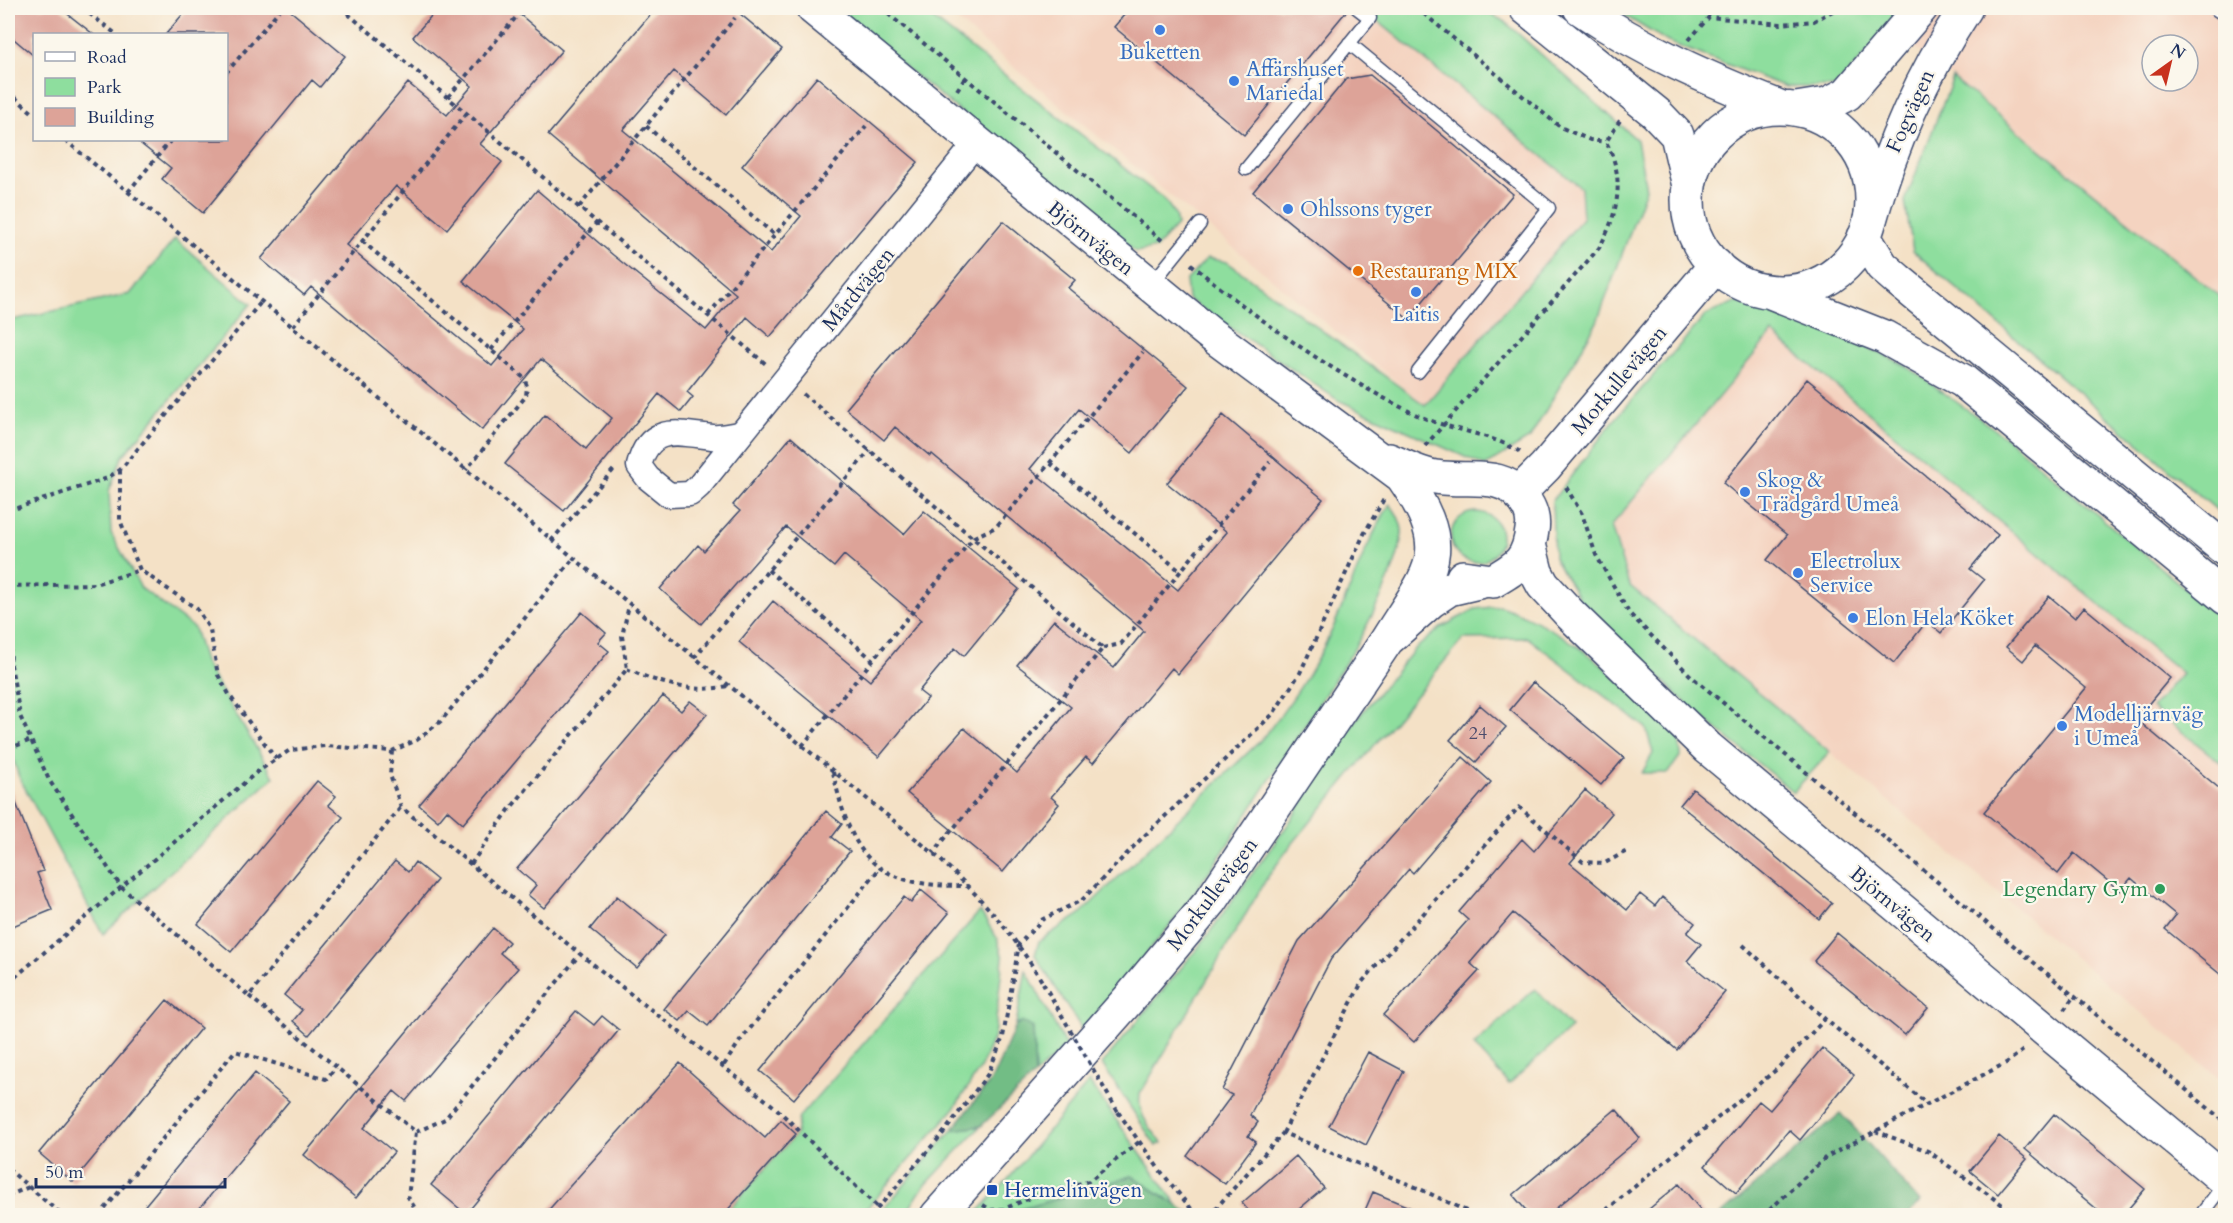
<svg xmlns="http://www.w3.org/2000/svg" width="2233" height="1223" font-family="Cardo,serif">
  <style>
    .built { fill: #f4d3c0; fill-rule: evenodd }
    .green { fill: #8ede9e; stroke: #54867e; stroke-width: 1.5 }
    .forest { fill: #72bd85; stroke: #467672; stroke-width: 1.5 }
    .building { fill: #dda398 }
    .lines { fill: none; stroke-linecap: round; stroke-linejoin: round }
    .lane-casing { stroke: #3c4a6e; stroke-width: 15 }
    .street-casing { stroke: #3c4a6e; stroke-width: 27 }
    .secondary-casing { stroke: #3c4a6e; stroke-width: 36 }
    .highway-casing { stroke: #3c4a6e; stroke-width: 36 }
    .path { stroke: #3c4a6e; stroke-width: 4; stroke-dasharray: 4.5 4.5; stroke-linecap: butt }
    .lane { stroke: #fff; stroke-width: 12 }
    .street { stroke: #fff; stroke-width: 24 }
    .secondary { stroke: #fff; stroke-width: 33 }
    .highway { stroke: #fff; stroke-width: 33 }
    .path-bridge { stroke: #3c4a6e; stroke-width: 4; stroke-dasharray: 4.5 4.5; stroke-linecap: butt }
    .shop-dot { fill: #3f7fe0; stroke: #fbf7ec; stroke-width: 2 }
    .food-dot { fill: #e8710a; stroke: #fbf7ec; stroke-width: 2 }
    .leisure-dot { fill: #2e9e5b; stroke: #fbf7ec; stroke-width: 2 }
    .transit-dot { fill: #1a4fb4; stroke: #fbf7ec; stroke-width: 2 }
    .labels { text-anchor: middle; stroke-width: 4.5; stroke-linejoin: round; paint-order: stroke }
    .number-label { font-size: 18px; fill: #4c4c6c }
    .shop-label { font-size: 21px; fill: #366cbe; stroke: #fbf7ec; text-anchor: start }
    .street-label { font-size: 21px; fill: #1b2f5e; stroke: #fbf7ec }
    .food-label { font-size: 21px; fill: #c56008; stroke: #fbf7ec; text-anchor: start }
    .leisure-label { font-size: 21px; fill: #27864d; stroke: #fbf7ec; text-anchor: end }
    .transit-label { font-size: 21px; fill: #164399; stroke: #fbf7ec; text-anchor: start }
  </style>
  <rect width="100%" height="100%" fill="#fbf7ec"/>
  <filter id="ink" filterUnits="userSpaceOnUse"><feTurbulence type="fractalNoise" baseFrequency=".0167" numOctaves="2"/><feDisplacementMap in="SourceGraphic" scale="12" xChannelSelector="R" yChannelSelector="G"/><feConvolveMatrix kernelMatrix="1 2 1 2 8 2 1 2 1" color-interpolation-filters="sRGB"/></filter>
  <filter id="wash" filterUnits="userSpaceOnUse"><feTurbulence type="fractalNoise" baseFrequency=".008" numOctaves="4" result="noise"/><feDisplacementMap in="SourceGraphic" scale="24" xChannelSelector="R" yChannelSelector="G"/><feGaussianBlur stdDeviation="1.35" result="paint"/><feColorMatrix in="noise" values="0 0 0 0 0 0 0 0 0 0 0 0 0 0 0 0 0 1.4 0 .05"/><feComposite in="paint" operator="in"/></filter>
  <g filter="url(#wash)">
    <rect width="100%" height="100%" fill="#f4e1c6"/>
    <path class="built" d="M942 8H1362L1581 188 1583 218 1425 405Z
      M1866 8H2225V301L1953 78ZM2152 45H2188V81H2152Z
      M1772 333 2183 673 2152 708 2225 766V1083L1629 584 1611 526Z"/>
    <path class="green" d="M839 8H919L1165 200 1175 215 1177 225 1156 248 1136 252 841 16Z
      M1362 8H1476L1504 21 1637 140 1646 189 1597 322 1530 438 1485 466 1338 400 1188 299 1186 281 1207 258 1227 262 1425 405 1583 218 1581 188Z
      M1612 8H1908L1835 87H1786L1668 42Z
      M1953 78 2225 301V517L1913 251 1905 201Z
      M175 239 251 304 122 457 109 491 111 533 141 588 194 628 204 662 274 777 103 934 19 777 8 743V321L130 294Z
      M1735 302 1820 325 1905 365 2004 436 2225 622V766L2152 708 2182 673 1772 333 1611 526 1629 585 1830 752 1793 792 1689 706 1580 600 1554 558 1552 501 1611 424 1706 315Z
      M1390 504C1396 512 1401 520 1402 530 1403 560 1368 624 1353 651L1223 852 1175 919 1083 1031 1035 955 1039 941 1079 915 1259 742C1289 707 1313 671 1332 630 1351 588 1365 544 1390 504Z
      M1451 537a25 25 0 1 1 50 0a25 25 0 1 1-50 0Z
      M1500 606C1573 631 1614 676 1671 726L1679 739 1681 755 1668 773H1642L1653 753 1646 728 1528 638 1463 639 1288 849 1267 878 1140 1094C1137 1115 1150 1127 1162 1143L1156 1146 1102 1064 1201 944 1289 823 1355 721 1415 649 1442 627 1475 609Z
      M980 911 997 938 1003 958 994 1036 981 1067 953 1110 861 1215 723 1216 796 1134 799 1117Z
      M1026 970 1066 1046 1035 1075 1033 1028 1022 1022 1016 1024Z
      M1535 989 1571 1028 1509 1084 1474 1045Z
      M1089 1082 1178 1206 1132 1176 1002 1215 974 1216 1004 1184Z
      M981 1126 922 1189 905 1215H878L952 1130Z"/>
    <path class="forest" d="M1022 1022 1033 1028 1035 1075 981 1126 952 1130 992 1079 1016 1025Z
      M1841 1113 1920 1202 1908 1215H1720Z
      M1132 1176 1192 1215H1002Z"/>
    <g id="blocks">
      <path class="building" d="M8 8H60L93 34H34V56L8 34Z
        M188 8H287L345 56 320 87 312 80 203 213 162 179 171 168 136 140H226V34H166Z
        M438 8H512L562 50 480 144 502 162 447 229 396 186 346 245 492 366 523 329 463 281 537 190 613 255 706 330 736 294 548 135 656 8H733L782 49 726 115 674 71 623 130 771 252 801 216 742 166 817 77 918 162 770 337 747 317 687 392 693 397 681 412 659 394 564 511 505 464 545 415 586 449 612 418 541 359 482 430 311 287 304 295 261 259 408 83 447 115 472 86 413 37Z
        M1130 8H1349L1244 135 1114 27Z
        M1370 75 1513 194 1408 319 1253 192 1346 79Z
        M1003 221 1075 280 1068 288 1188 386 1132 453 1079 409 1030 469 1178 590 1227 532 1167 483 1223 415 1323 499 1178 674 1172 668 1093 763 1086 757 1051 797 1059 804 1003 872 907 793 964 728 1017 773 1071 707 1017 665 1054 620 1114 668 1144 631 932 454 930 456 895 427 884 440 846 409Z
        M1807 379 1998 535 1970 569 1984 580 1941 633 1927 621 1894 663 1767 560 1787 535 1723 483Z
        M791 437 904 534 924 511 1019 589 964 656 955 648 919 691 928 698 879 757 739 642 773 601 870 681 921 620 844 555 834 567 786 527 701 624 660 589 698 545 704 551 740 511 733 505Z
        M2049 596 2075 618 2084 607 2170 678 2136 719 2226 794V979L2165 929 2176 915 2131 878 2120 891 2074 853 2058 874 1984 812 2086 688 2035 646 2023 661 2006 647Z
        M582 612 606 633 598 642 609 651 463 824 447 810 438 821 419 805Z
        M1533 682 1624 758 1601 785 1510 710Z
        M663 696 681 711 690 701 707 714 544 908 528 895 536 885 517 869Z
        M1480 705 1506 727 1476 762 1450 740Z
        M1463 757 1491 782 1413 873 1409 869 1331 959 1250 1115 1258 1122 1248 1136 1256 1142 1225 1184 1187 1156 1232 1095 1222 1090 1299 941Z
        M317 781 336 796 328 805 343 817 231 952 198 924Z
        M8 783 43 871 37 873 52 910 8 928Z
        M1693 789 1832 903 1819 919 1680 805Z
        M1585 790 1612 813 1570 863 1627 910 1640 894 1655 906 1662 897 1695 923 1687 933 1701 944 1687 961 1725 992 1677 1050 1513 913 1470 963 1479 971 1414 1042 1383 1015 1468 920 1459 912 1522 839 1534 851Z
        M826 811 842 824 832 837 850 851 708 1026 689 1011 680 1021 664 1009Z
        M395 861 408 872 415 862 437 880 309 1035 293 1021 302 1010 284 995Z
        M921 890 949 913 794 1099 760 1071 904 897 911 903Z
        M617 896 665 935 637 968 590 929Z
        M493 928 509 942 500 953 518 968 406 1101 394 1091 364 1128 394 1152 356 1198 304 1155Z
        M1837 933 1928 1008 1905 1035 1814 961Z
        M167 1000 201 1028 73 1182 39 1153Z
        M576 1011 594 1025 602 1016 619 1030 466 1214 431 1185Z
        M1822 1048 1854 1075 1800 1140 1789 1130 1736 1193 1705 1166 1759 1101 1770 1110Z
        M1368 1052 1404 1071 1366 1145 1329 1126Z
        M680 1063 765 1138 781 1120 796 1134 723 1215H544Z
        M255 1073 289 1101 194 1215H137Z
        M1616 1109 1640 1138 1548 1215H1530L1513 1195Z
        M2054 1114 2145 1189 2123 1215H2104L2025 1149Z
        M1999 1136 2027 1159 1998 1194 1970 1171Z
        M1296 1156 1324 1188 1292 1215H1252L1242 1203Z
        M1679 1184 1705 1215H1642Z
        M1373 1192 1428 1215H1363Z"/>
    </g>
  </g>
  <g filter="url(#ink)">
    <use href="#blocks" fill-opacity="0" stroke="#3c4a6e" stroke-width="1.5"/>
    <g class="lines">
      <defs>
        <path id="lane" d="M2214 8 2226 16
          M1349 43 1549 208 1418 372
          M1246 169 1370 18 1357 8
          M1151 285 1200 224
          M2203 1212 2225 1183"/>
        <path id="street" d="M740 434C731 435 721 438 712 437 678 433 649 424 639 466L648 478 669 495 690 494 699 486 976 143"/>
        <path id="secondary" d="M813 8 1209 333 1402 476C1456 553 1431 569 1387 640
          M1796 109 1827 104 1847 94 1921 8
          M1870 220C1891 144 1923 74 1966 8
          M1389 460C1404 466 1420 475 1436 477 1469 483 1502 469 1524 500 1531 509 1534 520 1532 530 1528 561 1518 566 1493 581L1463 577
          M1519 493 1545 467 1716 265
          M1530 548 1536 572 1543 585 1571 615 1708 748 2226 1181
          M937 1216 1129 999 1211 901 1387 640 1431 601 1449 589 1483 581"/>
        <path id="highway" d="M1526 8 1656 113 1677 135 1689 186
          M1580 8C1643 51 1711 80 1782 108
          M1688 200a92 92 0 1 1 184 0a92 92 0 1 1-184 0Z
          M1864 237 1882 266 1898 280 2226 550
          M1773 293 1884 337 1963 381 2226 598"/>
      </defs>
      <use href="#lane" class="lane-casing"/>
      <use href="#street" class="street-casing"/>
      <use href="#secondary" class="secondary-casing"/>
      <use href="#highway" class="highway-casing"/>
      <path class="path" d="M82 8 116 34
        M341 8 767 365
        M881 8 1164 242
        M1417 8 1560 127 1590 140 1606 142
        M1705 8 1709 17
        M1689 40 1709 17 1781 24 1814 21 1838 8
        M226 73 281 8
        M957 90 965 78
        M8 91 34 114
        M448 97 524 8
        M646 126 775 235
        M65 140 933 853C979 895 1011 930 1043 983
        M128 192 171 140
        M579 207 735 18
        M362 241 524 378 527 386 526 396 466 470
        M1191 264C1258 320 1338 377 1417 415 1451 431 1488 432 1520 452
        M708 315 866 126
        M293 326 467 113
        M491 350 597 222
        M803 394 1103 648 933 853
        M1425 446 1599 248C1618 215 1626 178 1606 142L1621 119
        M1050 463 1180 571
        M120 470V520L140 570 197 609 210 630 218 675 230 696 276 759
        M1566 487 1582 514 1596 555 1629 613 1691 676 2226 1123
        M8 511 105 479 120 470 262 301
        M551 541 616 467
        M768 570 873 660
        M8 583 11 665 20 716 49 780 121 887 249 996 401 807
        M8 586 95 584 140 570
        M1103 648 1121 644 1270 462
        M694 658 870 450
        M627 669C658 683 694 694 727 686
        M802 746 974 537 996 527 1143 352
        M8 749 31 740
        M392 751 390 775 401 807 580 954 776 1108 878 1208
        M833 772C852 860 876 887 968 886
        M471 864 509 810 627 669 622 636 629 605
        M1743 945 1825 1019
        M8 983 257 772 290 750 325 746 392 751 417 740 441 721 573 559
        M249 996 416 1132 408 1197 420 1216
        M2064 1010 2074 996
        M724 1065 740 1041 879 869
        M1118 1112 1159 1169 1197 1216
        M1875 1131 1928 1151 2018 1216
        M416 1132 445 1119 580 954
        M1283 1133 1362 982 1519 807 1583 862 1605 863 1627 851
        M8 1169 63 1216
        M8 1196 29 1187
        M983 1205 991 1210 1004 1209 1034 1196 1089 1181 1139 1142
        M99 1216 235 1051 326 1079 336 1067
        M871 1216 945 1131 988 1074 1003 1037 1019 944 1043 919 1082 900 1141 839 1273 714 1300 673 1364 534 1384 499
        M1209 1216 1283 1133 1418 1188 1477 1216
        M1599 1216 1777 1069 1825 1019 1926 1103
        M1763 1216 1826 1157 2006 1063 2025 1049"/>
      <use href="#lane" class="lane"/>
      <use href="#street" class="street"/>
      <use href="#secondary" class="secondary"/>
      <use href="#highway" class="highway"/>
      <path class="path-bridge" d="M1043 983 1118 1112"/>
    </g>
  </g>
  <g class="shop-dot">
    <circle cx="1160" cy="30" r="6"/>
    <circle cx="1234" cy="81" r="6"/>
    <circle cx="1288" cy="209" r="6"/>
    <circle cx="1416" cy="292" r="6"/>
    <circle cx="1745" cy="492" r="6"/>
    <circle cx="1798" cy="573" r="6"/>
    <circle cx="1853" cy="618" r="6"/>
    <circle cx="2062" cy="726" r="6"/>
  </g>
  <circle class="food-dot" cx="1358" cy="271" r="6"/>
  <circle class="leisure-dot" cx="2160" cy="889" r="6"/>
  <rect class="transit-dot" x="986" y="1184" width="12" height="12" rx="3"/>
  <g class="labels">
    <g class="number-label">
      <text x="1478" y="739">24</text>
    </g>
    <g class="shop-label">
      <text x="1160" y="59" text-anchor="middle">Buketten</text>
      <text x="1246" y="76">Affärshuset<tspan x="1246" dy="24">Mariedal</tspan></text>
      <text x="1300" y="216">Ohlssons tyger</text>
      <text x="1416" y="321" text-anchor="middle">Laitis</text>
      <text x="1757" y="487">Skog &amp;<tspan x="1757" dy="24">Trädgård Umeå</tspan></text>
      <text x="1810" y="568">Electrolux<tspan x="1810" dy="24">Service</tspan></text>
      <text x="1865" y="625">Elon Hela Köket</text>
      <text x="2074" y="721">Modelljärnväg<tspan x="2074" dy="24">i Umeå</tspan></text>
    </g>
    <g class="street-label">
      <text transform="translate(1910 111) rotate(-66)" y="7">Fogvägen</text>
      <text transform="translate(1091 238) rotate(39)" y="7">Björnvägen</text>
      <text transform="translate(858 289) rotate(-51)" y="7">Mårdvägen</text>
      <text transform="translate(1619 380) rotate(-50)" y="7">Morkullevägen</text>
      <text transform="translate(1212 894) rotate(-53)" y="7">Morkullevägen</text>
      <text transform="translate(1893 904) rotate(40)" y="7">Björnvägen</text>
    </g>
    <g class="food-label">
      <text x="1370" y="278">Restaurang MIX</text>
    </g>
    <g class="leisure-label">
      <text x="2148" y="896">Legendary Gym</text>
    </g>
    <g class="transit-label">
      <text x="1004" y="1197">Hermelinvägen</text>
    </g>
  </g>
  <rect width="2233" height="1223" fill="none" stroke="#fbf7ec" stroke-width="30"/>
  <rect x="33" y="33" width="195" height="108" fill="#fbf7ec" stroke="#a1a7b3" stroke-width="1.5"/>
  <rect x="45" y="52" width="30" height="9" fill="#ffffff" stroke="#a1a7b3" stroke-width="1.5"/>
  <text x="87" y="63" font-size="18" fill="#1b2f5e">Road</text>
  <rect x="45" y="78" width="30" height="18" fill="#8ede9e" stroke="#a1a7b3" stroke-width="1.5"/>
  <text x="87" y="93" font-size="18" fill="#1b2f5e">Park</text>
  <rect x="45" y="108" width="30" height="18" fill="#dda398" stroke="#a1a7b3" stroke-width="1.5"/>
  <text x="87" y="123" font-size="18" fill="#1b2f5e">Building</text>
  <g transform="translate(2170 63) rotate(34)"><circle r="28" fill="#fbf7ec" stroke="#a1a7b3" stroke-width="1.5"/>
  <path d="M0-4.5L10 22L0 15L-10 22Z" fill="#c8321e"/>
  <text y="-9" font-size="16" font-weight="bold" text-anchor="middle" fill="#1b2f5e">N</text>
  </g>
  <path d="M36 1178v9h189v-9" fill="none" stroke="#1b2f5e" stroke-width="3"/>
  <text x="45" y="1178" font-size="18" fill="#1b2f5e" stroke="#fbf7ec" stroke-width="4.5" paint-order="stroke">50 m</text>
</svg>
